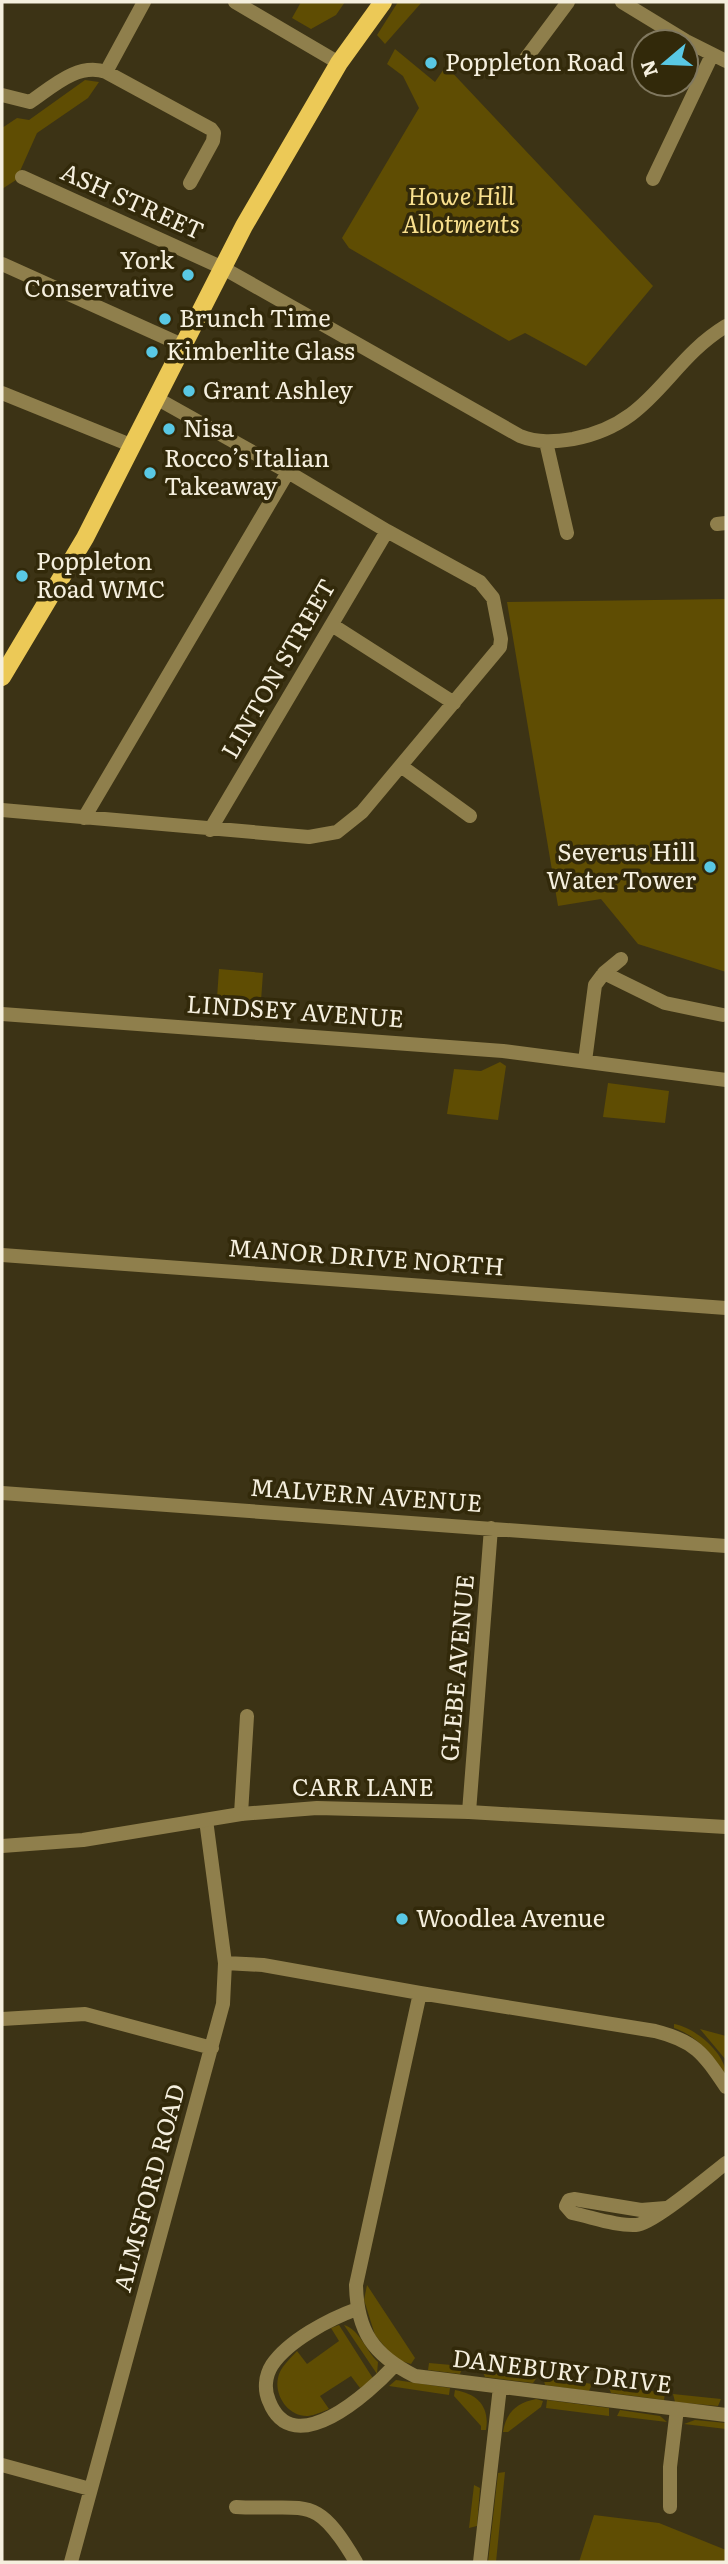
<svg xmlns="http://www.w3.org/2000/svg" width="728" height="2564" font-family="Literata,serif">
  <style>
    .green { fill: #5f4d03 }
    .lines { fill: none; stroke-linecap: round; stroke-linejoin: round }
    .minor { stroke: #8f7f4c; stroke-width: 14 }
    .tertiary { stroke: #8f7f4c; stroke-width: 14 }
    .primary { stroke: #ecc957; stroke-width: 18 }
    .poi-dot { fill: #59c8e4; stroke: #32290a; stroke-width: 2.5 }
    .labels { text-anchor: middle; stroke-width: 7; stroke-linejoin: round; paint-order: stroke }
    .poi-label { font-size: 24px; fill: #f5efde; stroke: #32290a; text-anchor: start }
    .park-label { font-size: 24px; font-style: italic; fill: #f9e08e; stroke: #32290a }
    .street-label { font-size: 24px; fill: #f5efde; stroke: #32290a }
  </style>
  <rect width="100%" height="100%" fill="#3c3315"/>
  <path class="green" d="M301 2H345L336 15 311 29 292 18Z
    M398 2H422L385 44 377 35Z
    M395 49 435 82 446 66 653 286 586 366 525 333 509 341 349 248 342 238 419 108 403 76 387 64Z
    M85 80 99 82 88 98 37 133 16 180 2 189V128L17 118 29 120Z
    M726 599V972L638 944 601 899 558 906 507 602Z
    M219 969 263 973 261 1001 217 998Z
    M500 1062 506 1066 498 1120 447 1114 454 1069 481 1071Z
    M608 1083 669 1091 665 1123 603 1117Z
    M674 2024C694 2027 726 2053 726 2075 711 2054 699 2037 674 2028Z
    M700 2029 726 2036V2060Z
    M367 2285 415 2358 411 2364 395 2359 375 2335 364 2300Z
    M339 2325 374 2380 360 2388 351 2376 320 2396 329 2409C322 2412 315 2415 308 2416 289 2417 274 2396 278 2378 280 2367 290 2359 297 2351L307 2364 339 2341 331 2328Z
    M344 2325C360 2330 366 2351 378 2362L377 2374Z
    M429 2363 463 2366 460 2374 428 2370Z
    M482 2370 538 2376 533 2383 485 2377Z
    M543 2376 592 2384 589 2391 545 2385Z
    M396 2380 450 2388 449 2395 389 2386Z
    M608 2385 665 2393 664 2400 611 2393Z
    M455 2390C478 2394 490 2407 486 2430H481V2426L454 2396Z
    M673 2394 721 2399 718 2406 675 2402Z
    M536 2399 543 2401 541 2407 508 2432H503C506 2413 516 2403 536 2399Z
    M547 2400 609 2408V2416L546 2408Z
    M620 2410 660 2416 667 2422 617 2416Z
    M695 2420 726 2423V2429L684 2424Z
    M505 2472 496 2562H488L498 2473Z
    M474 2485 480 2488 477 2526 469 2528Z
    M594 2515 659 2523 726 2550V2562H579Z"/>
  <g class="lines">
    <path class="minor" d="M235 2 339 63
      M622 2 686 41 726 61
      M521 65 568 2
      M106 72 144 2
      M2 95 30 102C52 87 78 62 106 72L211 129 214 133 213 141 190 183
      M22 177 223 268 520 436C538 443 554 442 573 439 654 424 665 363 726 326
      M653 179 712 55
      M2 264 182 345
      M2 393 133 446
      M546 442 567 533
      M717 524 726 523
      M332 625 454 703
      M401 766 470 816
      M2 810 309 837 337 832 362 812 500 647 501 639 493 598 480 582 387 531 288 472 156 398
      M84 818 288 472
      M210 830 387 531
      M604 973 621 959
      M2 1014 503 1051 726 1080
      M585 1061 595 985 604 973 665 1003 723 1015
      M2 1255 726 1308
      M2 1493 726 1546
      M469 1812 491 1528
      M241 1814 247 1716
      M225 1963 263 1965 420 1993 655 2031C695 2041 703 2053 726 2087
      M420 1993 356 2285C357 2331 373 2355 415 2376L726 2415
      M2 2019 85 2014 212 2048
      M666 2208 641 2210 574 2199 569 2200 566 2206 572 2213C592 2217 616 2226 636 2225 653 2224 709 2176 726 2163
      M357 2309C329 2319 288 2341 272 2365 265 2376 264 2390 269 2401 293 2463 370 2392 394 2366
      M2 2465 90 2489
      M236 2507C308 2511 315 2492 356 2562
      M670 2507V2467L677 2409
      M71 2562 223 2004 225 1963 206 1820
      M480 2562 500 2387"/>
    <path class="tertiary" d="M2 1846 83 1840 241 1814 317 1808 469 1812 726 1827"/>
    <path class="primary" d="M2 677 85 538 244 226 339 63 383 2"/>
  </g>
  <g class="poi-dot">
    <circle cx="431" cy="63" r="7"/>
    <circle cx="188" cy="275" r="7"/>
    <circle cx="165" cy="319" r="7"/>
    <circle cx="152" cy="352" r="7"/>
    <circle cx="189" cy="391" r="7"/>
    <circle cx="169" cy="429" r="7"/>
    <circle cx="150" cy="473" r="7"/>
    <circle cx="22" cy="576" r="7"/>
    <circle cx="710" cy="867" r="7"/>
    <circle cx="402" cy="1919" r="7"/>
  </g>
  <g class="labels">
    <g class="poi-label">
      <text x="445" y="71">Poppleton Road</text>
      <text x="174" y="269" text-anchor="end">York<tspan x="174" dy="28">Conservative</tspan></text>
      <text x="179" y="327">Brunch Time</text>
      <text x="166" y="360">Kimberlite Glass</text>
      <text x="203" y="399">Grant Ashley</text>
      <text x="183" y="437">Nisa</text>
      <text x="164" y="467">Rocco’s Italian<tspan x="164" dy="28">Takeaway</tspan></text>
      <text x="36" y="570">Poppleton<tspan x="36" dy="28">Road WMC</tspan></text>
      <text x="696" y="861" text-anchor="end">Severus Hill<tspan x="696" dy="28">Water Tower</tspan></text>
      <text x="416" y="1927">Woodlea Avenue</text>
    </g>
    <g class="park-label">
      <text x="461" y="205">Howe Hill<tspan x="461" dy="28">Allotments</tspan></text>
    </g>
    <g class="street-label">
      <text transform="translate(132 202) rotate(24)" y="8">ASH STREET</text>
      <text transform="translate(279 669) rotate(-60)" y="8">LINTON STREET</text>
      <text transform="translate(295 1012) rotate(4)" y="8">LINDSEY AVENUE</text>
      <text transform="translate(366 1258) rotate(4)" y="8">MANOR DRIVE NORTH</text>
      <text transform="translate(366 1496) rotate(4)" y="8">MALVERN AVENUE</text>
      <text transform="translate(458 1668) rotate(-85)" y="8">GLEBE AVENUE</text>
      <text x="363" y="1796">CARR LANE</text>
      <text transform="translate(150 2188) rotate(-75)" y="8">ALMSFORD ROAD</text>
      <text transform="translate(562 2372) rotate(7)" y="8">DANEBURY DRIVE</text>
    </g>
  </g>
  <rect width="728" height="2564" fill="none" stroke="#f5efde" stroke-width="7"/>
  <g transform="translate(665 63) rotate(251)"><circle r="33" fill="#32290a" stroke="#80785f" stroke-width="2"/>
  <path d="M0-5L12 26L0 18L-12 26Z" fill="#59c8e4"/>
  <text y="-10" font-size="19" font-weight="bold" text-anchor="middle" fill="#f5efde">N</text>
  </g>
</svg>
